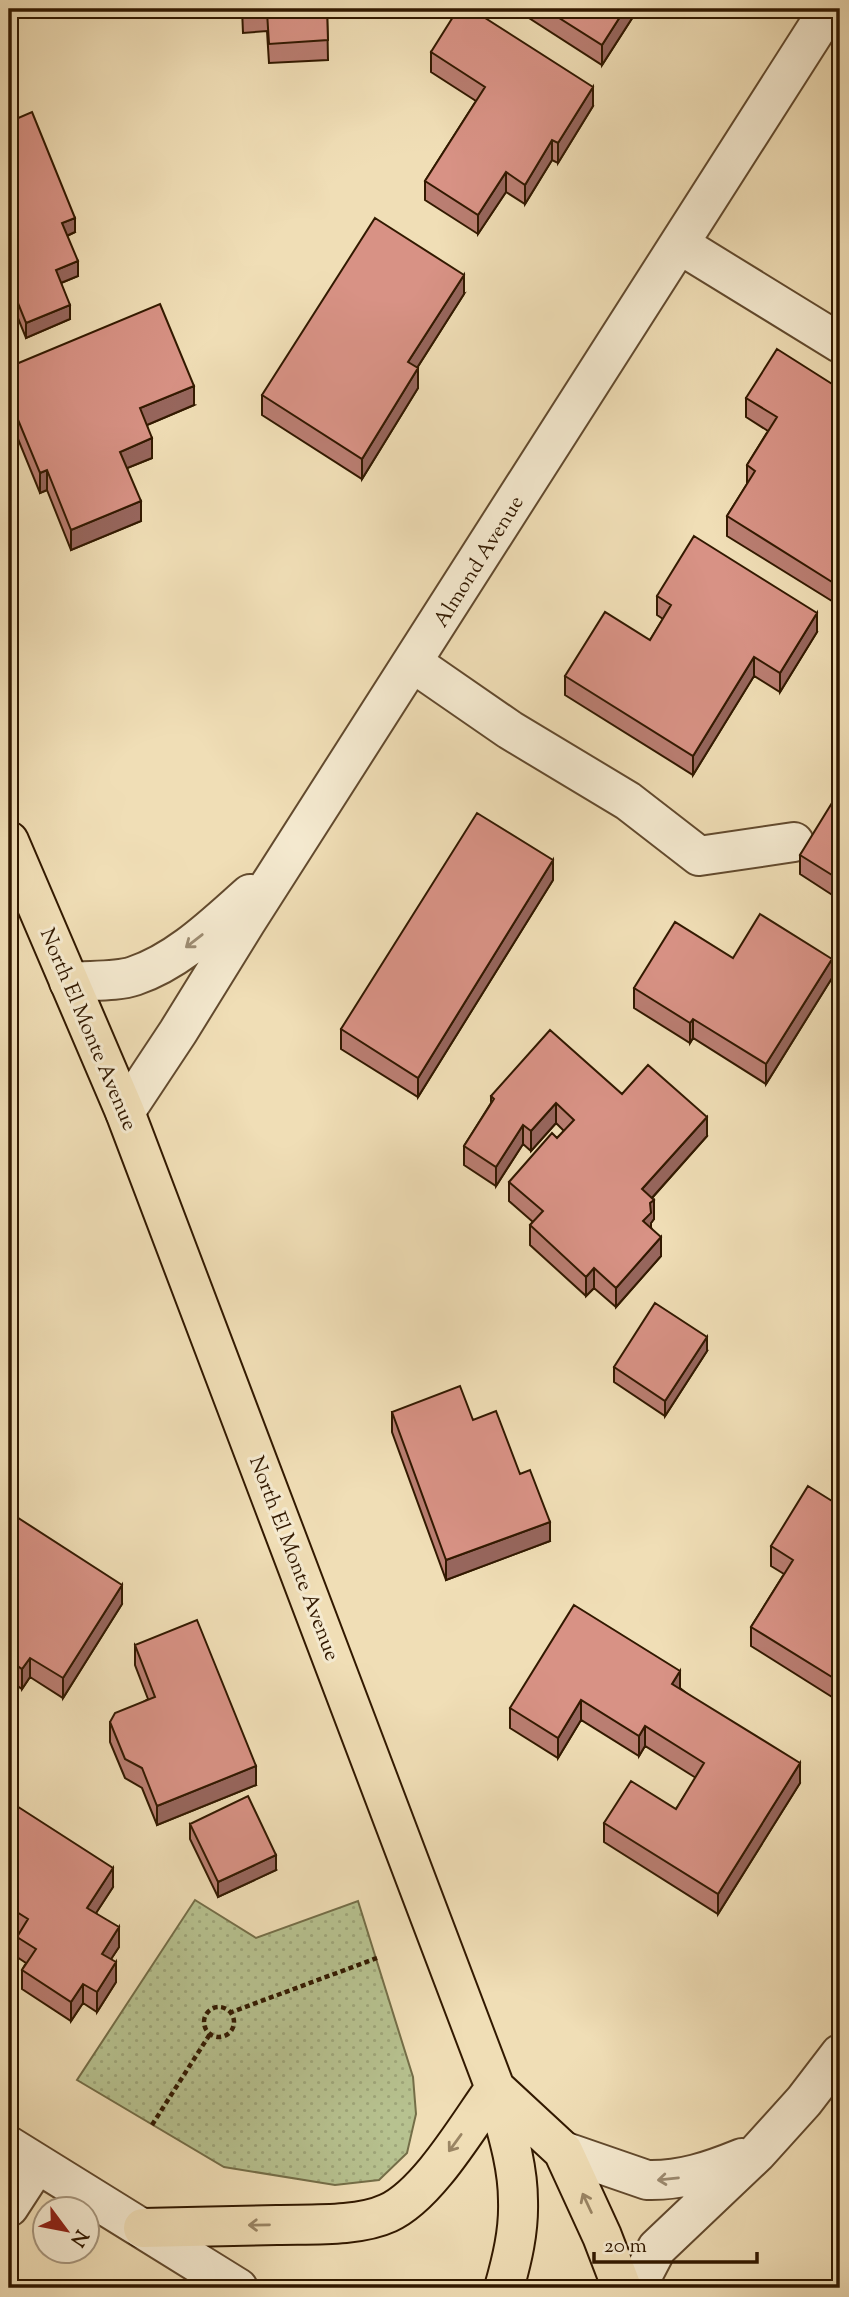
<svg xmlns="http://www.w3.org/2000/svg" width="849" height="2297" font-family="'Sorts Mill Goudy',serif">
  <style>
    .park { fill: url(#park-dots); stroke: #746e48; stroke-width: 2 }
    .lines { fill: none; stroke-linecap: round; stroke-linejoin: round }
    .minor-casing { stroke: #624a2e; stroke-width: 42 }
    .major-casing { stroke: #321900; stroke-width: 42 }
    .path { stroke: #321900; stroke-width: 4.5; stroke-dasharray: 5 3.5; stroke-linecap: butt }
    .minor { stroke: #f5ead0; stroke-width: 38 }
    .major { stroke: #f0deb6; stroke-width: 38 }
    .wall { fill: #ba7e72; stroke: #321900; stroke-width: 2 }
    .shaded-wall { fill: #97665d; stroke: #321900; stroke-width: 2 }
    .building { fill: #d89285; stroke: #321900; stroke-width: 2 }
    .oneway { stroke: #9d8c72 }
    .oneway2 { stroke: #9a8564 }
    .labels { text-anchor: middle; stroke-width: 6; stroke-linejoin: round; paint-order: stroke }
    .street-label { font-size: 21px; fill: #321900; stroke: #f5ead0 }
  </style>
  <defs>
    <pattern id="park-dots" width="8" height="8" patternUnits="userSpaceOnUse" patternTransform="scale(1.75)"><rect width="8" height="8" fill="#b7c290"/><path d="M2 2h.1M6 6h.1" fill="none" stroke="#9ea67a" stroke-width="1.8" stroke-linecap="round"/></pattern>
  </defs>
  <rect width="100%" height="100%" fill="#f0deb6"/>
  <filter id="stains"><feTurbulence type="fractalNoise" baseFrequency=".00286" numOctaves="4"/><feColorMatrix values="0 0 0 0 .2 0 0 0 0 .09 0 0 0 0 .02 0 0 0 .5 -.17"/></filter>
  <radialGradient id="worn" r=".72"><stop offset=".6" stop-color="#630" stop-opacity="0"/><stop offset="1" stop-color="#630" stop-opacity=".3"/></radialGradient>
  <path class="park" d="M195 1900 256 1938 358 1901 413 2077 416 2114 407 2153 379 2180 335 2185 224 2167 77 2080Z"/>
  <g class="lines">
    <defs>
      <path id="minor" d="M679 244 840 343
        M413 663 510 730 628 801 699 856 794 842
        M69 982C88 980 117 982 134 976 179 961 216 924 250 894
        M125 1112 178 1032 246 922 829 9
        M9 2146 238 2288
        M563 2151 647 2180C681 2181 710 2171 742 2158
        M9 2207 37 2164
        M636 2288 657 2248 757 2153 804 2101 840 2054"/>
      <path id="major" d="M9 841 125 1112 495 2088C505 2125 518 2163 518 2201 519 2231 512 2260 504 2288
        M495 2088 563 2151 602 2236 622 2288
        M143 2228C188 2227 232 2226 277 2225 310 2224 358 2227 388 2213 428 2195 469 2124 495 2088"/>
    </defs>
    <use href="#minor" class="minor-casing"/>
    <use href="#major" class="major-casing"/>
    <path class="path" d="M204 2022a15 15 0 1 1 30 0a15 15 0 1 1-30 0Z
      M229 2013 377 1958
      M152 2125 210 2034"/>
    <use href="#minor" class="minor"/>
    <use href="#major" class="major"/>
  </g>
  <path class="wall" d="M242 9H327L328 60 269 63 267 31 243 33Z
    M515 9H638L602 65Z
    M431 52 593 106 558 163 552 160 525 204 506 192 478 234 425 200V181L476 101 431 72Z
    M9 122 75 232 67 236 78 276 61 283 70 319 26 338 9 296Z
    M840 267V294L834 290V276Z
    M464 294 417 368 418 388 362 479 262 415V395Z
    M9 367 194 405 147 425 152 458 127 468 141 521 71 550 47 490 40 493 9 417Z
    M840 389V606L727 536V516L747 484V465L768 431 746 417V398Z
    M657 596 817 632 780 692 754 676 693 775 565 695V676L650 640 663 619 657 615Z
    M840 802V900L800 874V855Z
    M553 880 418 1097 341 1049V1029Z
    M733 958 832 978 766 1084 693 1038 690 1043 634 1008V988Z
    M622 1094 707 1136 652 1198 654 1219 651 1223V1227L661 1256 616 1307 594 1288 586 1296 530 1245V1225L533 1222 509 1201V1182L557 1138 564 1131 556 1123 531 1151 523 1144 496 1186 464 1165V1146L491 1103V1096Z
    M840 1255V1290L833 1286V1266Z
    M707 1351 665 1416 614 1382V1367Z
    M392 1412 473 1420 520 1474 550 1541 446 1580 392 1432Z
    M840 1506V1702L751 1646V1627L784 1574 771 1566V1546Z
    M9 1512 122 1604 63 1698 30 1677 22 1689 9 1680Z
    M135 1645 256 1785 157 1825 142 1788 125 1778 110 1742V1722L148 1699 135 1665Z
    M680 1688 800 1783 718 1914 604 1842V1823L676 1809 696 1778 645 1746 639 1756 581 1720 558 1758 510 1728V1708Z
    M9 1801 113 1887 96 1913 119 1947 111 1959 116 1982 97 2012 83 2003 71 2021 22 1989V1970L26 1963 17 1957V1937L20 1934 15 1930H9Z
    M190 1824 276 1870 218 1897 190 1839Z"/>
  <path class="shaded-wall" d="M625 9H638L602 65V45Z
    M593 87V106L558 163V143Z
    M552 140V160L525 204V185Z
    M506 172V192L478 234V215Z
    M75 218V232L62 238V223Z
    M78 261V276L56 285V270Z
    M464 275V294L408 382V362Z
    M70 305V319L26 338V323Z
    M418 368V388L362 479V459Z
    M194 386V405L140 428V408Z
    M152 438V458L120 471V452Z
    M47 470V490L40 493V473Z
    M141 501V521L71 550V530Z
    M817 613V632L780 692V673Z
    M754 657V676L693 775V756Z
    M553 860V880L418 1097V1078Z
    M832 959V978L766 1084V1064Z
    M693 1019V1038L690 1043V1023Z
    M556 1103V1123L531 1151V1131Z
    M707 1117V1136L642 1209V1189Z
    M523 1125V1144L496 1186V1167Z
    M654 1200V1219L651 1223V1233L643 1221 650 1203Z
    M661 1237V1256L616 1307V1288Z
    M594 1268V1288L586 1296V1277Z
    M707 1337V1351L665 1416V1401Z
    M550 1522V1541L446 1580V1560Z
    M122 1585V1604L63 1698V1678Z
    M30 1658V1677L22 1689V1669Z
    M680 1671V1691L672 1684Z
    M581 1700V1720L558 1758V1738Z
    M645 1726V1746L639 1756V1736Z
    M800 1763V1783L718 1914V1894Z
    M256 1766V1785L157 1825V1806Z
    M276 1855V1870L218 1897V1882Z
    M113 1868V1887L87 1927V1908Z
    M119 1927V1947L102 1973V1954Z
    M116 1962V1982L97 2012V1992Z
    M83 1984V2003L71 2021V2002Z"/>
  <path class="building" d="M243 9H327L328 40 269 44 267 12 243 13Z
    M458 9H471L593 87 558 143 552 140 525 185 506 172 478 215 425 181 485 87 431 52Z
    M545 9H625L602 45Z
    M32 112 75 218 62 223 78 261 56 270 70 305 26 323 9 281V122Z
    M375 218 464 275 408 362 418 368 362 459 262 395Z
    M840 267V279L834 276Z
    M160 304 194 386 140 408 152 438 120 452 141 501 71 530 47 470 40 473 9 398V367Z
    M777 349 840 389V408L839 410 840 411V587L727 516 755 471 747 465 777 417 746 398Z
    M694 536 817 613 780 673 754 657 693 756 565 676 605 612 650 640 671 605 657 596Z
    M835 798 840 802V880L800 855Z
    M477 813 553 860 418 1078 341 1029Z
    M760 914 832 959 766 1064 693 1019 690 1023 634 988 675 922 733 958Z
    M550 1030 622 1094 648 1065 707 1117 642 1189 654 1200 650 1203 651 1213 643 1221 661 1237 616 1288 594 1268 586 1277 530 1225 543 1211 509 1182 552 1133 557 1138 574 1120 556 1103 531 1131 523 1125 496 1167 464 1146 494 1099 491 1096Z
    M840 1255V1271L833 1266Z
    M655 1303 707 1337 665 1401 614 1367Z
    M460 1386 473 1420 496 1411 520 1474 530 1470 550 1522 446 1560 392 1412Z
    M808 1486 840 1506V1682L751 1627 793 1560 771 1546Z
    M9 1512 122 1585 63 1678 30 1658 22 1669 9 1660Z
    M574 1605 680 1671 672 1684 800 1763 718 1894 604 1823 631 1781 676 1809 704 1763 645 1726 639 1736 581 1700 558 1738 510 1708Z
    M197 1620 256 1766 157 1806 142 1768 125 1759 110 1722 115 1713 155 1697 135 1645Z
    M248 1796 276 1855 218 1882 190 1824Z
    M9 1801 113 1868 87 1908 119 1927 102 1954 116 1962 97 1992 83 1984 71 2002 22 1970 36 1949 17 1937 28 1919 15 1911 9 1910Z"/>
  <defs><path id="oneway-shaft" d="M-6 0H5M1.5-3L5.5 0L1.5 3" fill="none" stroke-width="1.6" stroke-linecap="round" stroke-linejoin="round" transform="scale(1.75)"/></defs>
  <g class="oneway">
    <use href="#oneway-shaft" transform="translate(194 941) rotate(142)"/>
    <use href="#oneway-shaft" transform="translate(668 2179) rotate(174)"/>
  </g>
  <g class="oneway2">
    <use href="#oneway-shaft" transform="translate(455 2143) rotate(126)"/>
    <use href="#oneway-shaft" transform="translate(587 2203) rotate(-115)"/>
    <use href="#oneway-shaft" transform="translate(259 2225) rotate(179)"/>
  </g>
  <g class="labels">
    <g class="street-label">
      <text transform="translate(478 561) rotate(-58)" y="7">Almond Avenue</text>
      <text transform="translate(89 1029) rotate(67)" y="7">North El Monte Avenue</text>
      <text transform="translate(295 1558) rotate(69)" y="7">North El Monte Avenue</text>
    </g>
  </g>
  <rect width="849" height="2297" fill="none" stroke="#f0deb6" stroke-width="35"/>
  <rect x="10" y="10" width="828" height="2276" fill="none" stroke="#321900" stroke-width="3.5"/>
  <rect x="18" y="18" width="814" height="2262" fill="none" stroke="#321900" stroke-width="2"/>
  <g transform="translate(66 2230) rotate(122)"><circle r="33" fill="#f5ead0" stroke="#a7967d" stroke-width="2"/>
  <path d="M0-5L12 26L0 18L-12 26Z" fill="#8f2418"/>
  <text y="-10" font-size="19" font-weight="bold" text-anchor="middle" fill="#321900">N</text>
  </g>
  <path d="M594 2252v10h163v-10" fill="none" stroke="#321900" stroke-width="3.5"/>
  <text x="604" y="2252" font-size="21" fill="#321900" stroke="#f5ead0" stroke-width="5" paint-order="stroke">20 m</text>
  <rect width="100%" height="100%" filter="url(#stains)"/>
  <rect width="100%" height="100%" fill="url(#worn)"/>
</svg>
